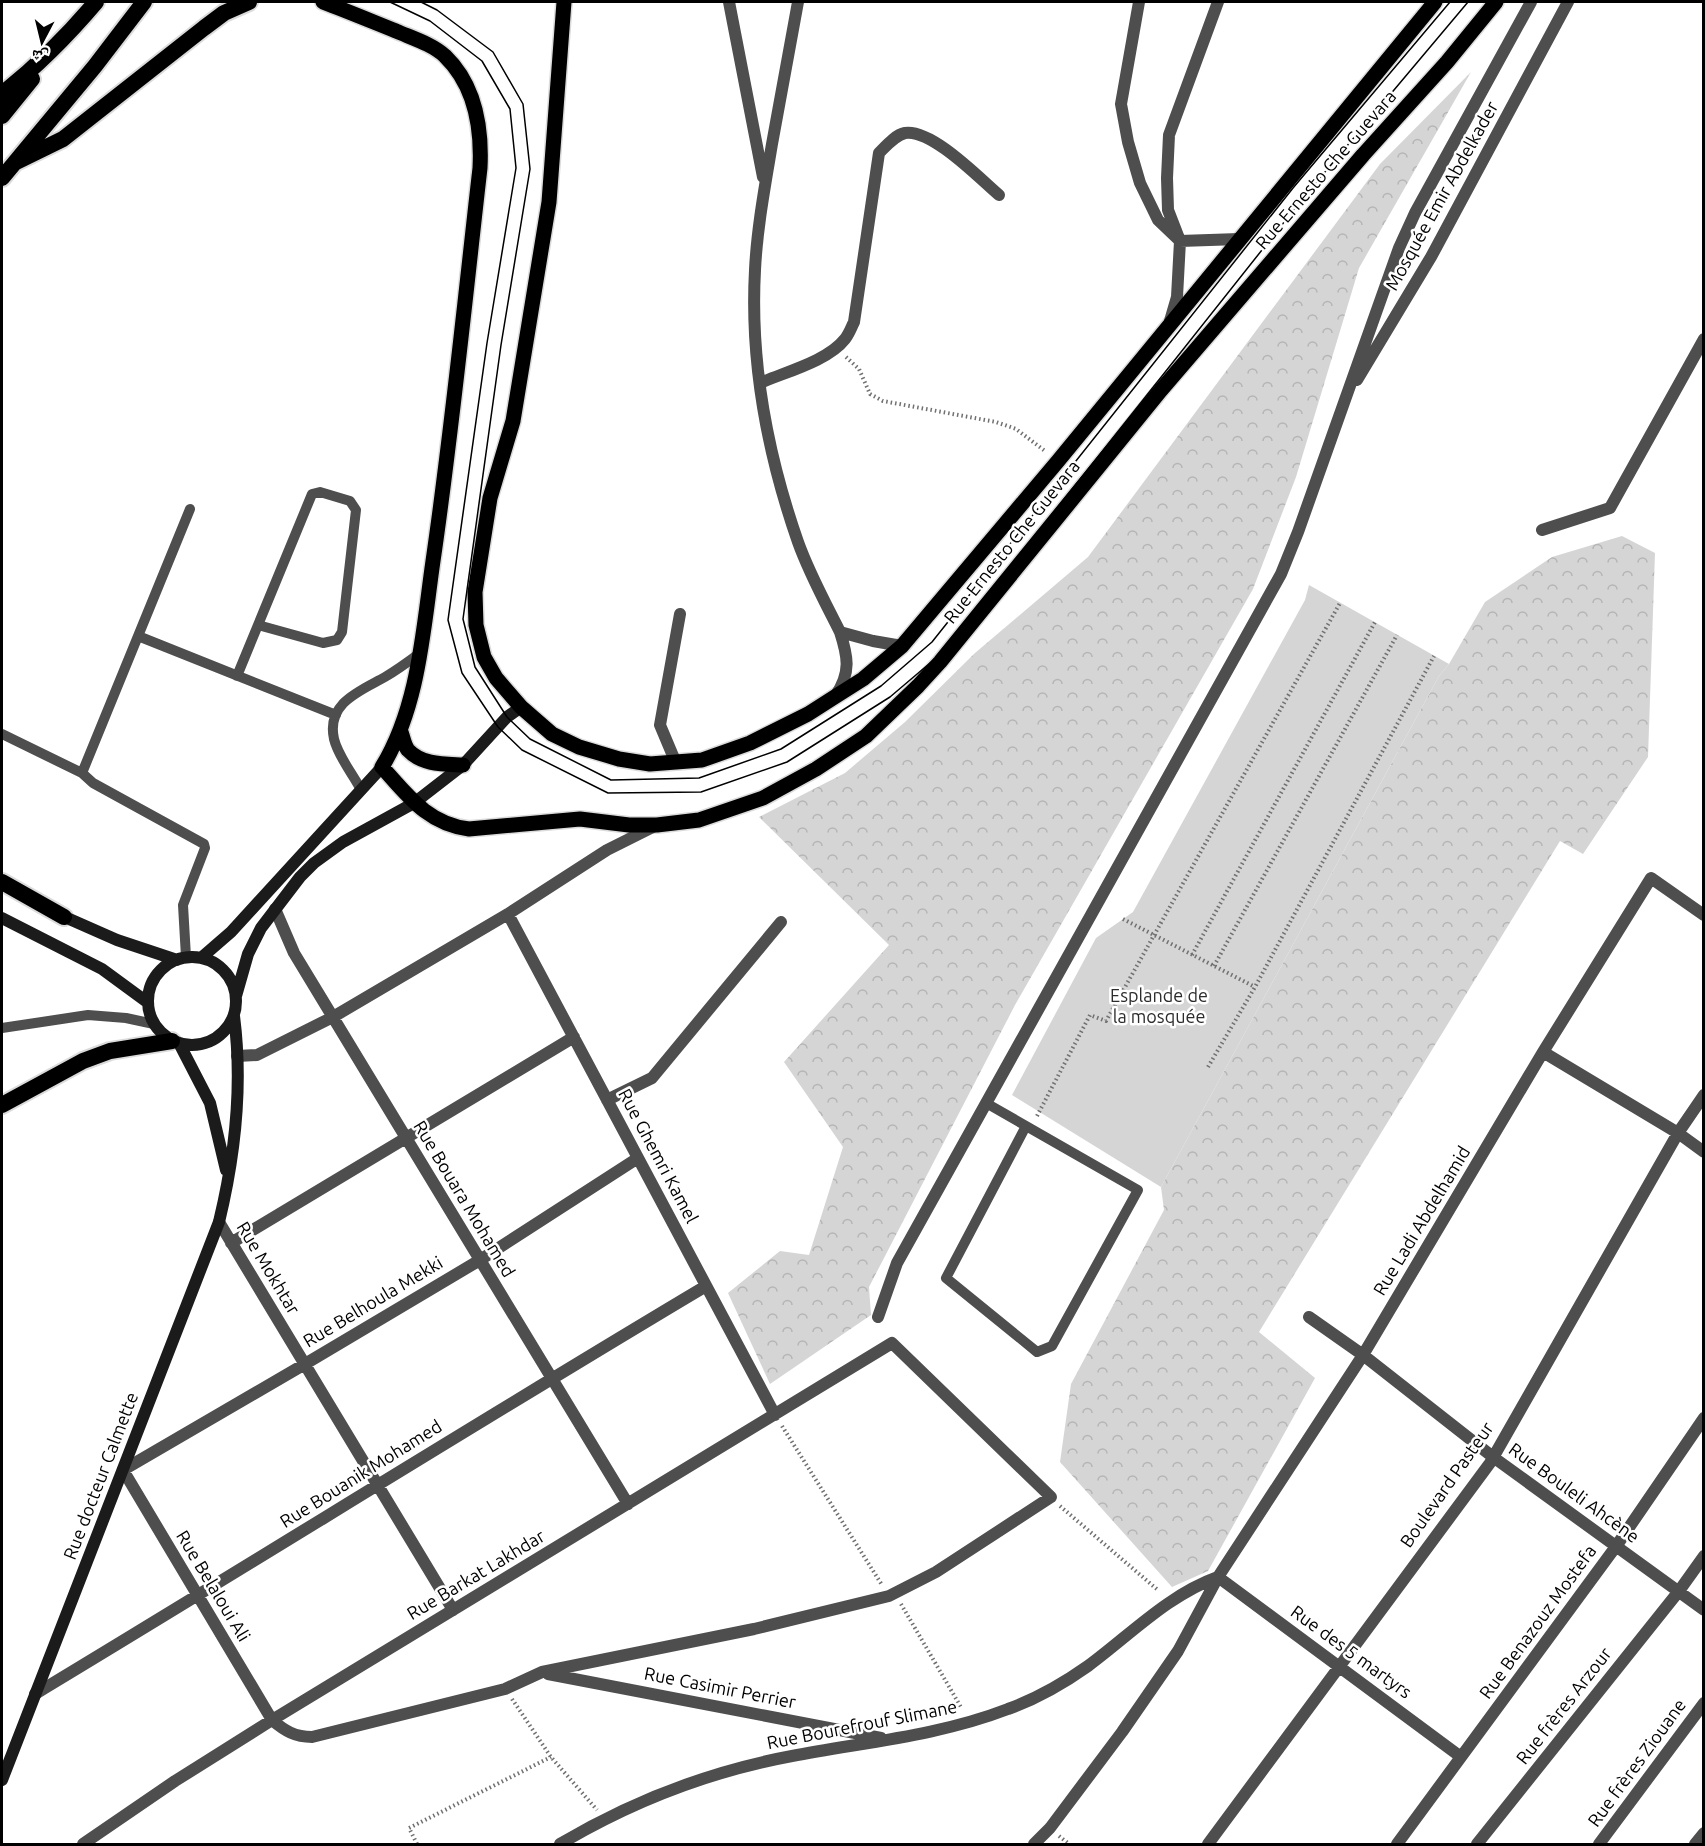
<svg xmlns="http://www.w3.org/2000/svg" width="1705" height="1846" font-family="Ubuntu,'Noto Naskh Arabic',sans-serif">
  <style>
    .forest { fill: url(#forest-crowns) }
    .garden { fill: #d5d5d5 }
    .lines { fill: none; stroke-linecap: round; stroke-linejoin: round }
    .primary-casing { stroke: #dbdbdb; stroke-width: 18 }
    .trunk-casing { stroke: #dbdbdb; stroke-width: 20 }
    .path { stroke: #707070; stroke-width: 4; stroke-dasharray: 1.5 3; stroke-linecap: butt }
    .service { stroke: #4e4e4e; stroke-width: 10 }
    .minor { stroke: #4e4e4e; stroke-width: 12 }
    .secondary { stroke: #1b1b1b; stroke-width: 12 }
    .primary { stroke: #000; stroke-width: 15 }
    .trunk { stroke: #000; stroke-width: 16 }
    .tram { stroke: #000; stroke-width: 1.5 }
    .labels { text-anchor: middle; stroke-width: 5; stroke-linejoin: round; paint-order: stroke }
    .street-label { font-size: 18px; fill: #000; stroke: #fff }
    .park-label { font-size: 18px; fill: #2c2c2c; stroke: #fff }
  </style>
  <defs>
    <pattern id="forest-crowns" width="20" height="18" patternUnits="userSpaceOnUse" patternTransform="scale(1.5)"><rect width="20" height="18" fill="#d5d5d5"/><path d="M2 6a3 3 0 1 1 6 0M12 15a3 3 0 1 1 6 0" fill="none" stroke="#b5b5b5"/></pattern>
  </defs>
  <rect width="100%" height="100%" fill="#fff"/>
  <path class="forest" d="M1471 72 1359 268 1296 477 1253 589 1015 1005 869 1287 871 1315 770 1384 728 1293 780 1251 809 1255 843 1147 784 1062 889 945 759 817 845 773 905 722 975 653 1088 557 1380 164Z
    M1622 536 1655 553 1648 757 1583 854 1560 841 1259 1332 1315 1378 1208 1571 1172 1587 1060 1462 1071 1384 1164 1210 1161 1187 1439 676 1449 664 1485 602 1552 557Z"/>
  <path class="garden" d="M1309 585 1449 664 1439 676 1161 1187 1012 1095 1096 938 1133 912 1305 600Z"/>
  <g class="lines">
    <defs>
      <path id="primary" d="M323 2C347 11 371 21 396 31 412 38 432 44 445 56 476 86 482 128 480 168 465 299 452 431 433 561 423 630 419 706 382 767 408 796 428 824 469 829L580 819 629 825H657L699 820 763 798 816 769 866 736 918 686 940 662 1161 390 1363 155 1447 62 1496 2
        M564 2 549 202 513 421 490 498 475 592 476 625 484 657 496 678 521 707 552 734 579 747 619 759 650 764 702 760 750 743 808 714 833 698 863 679 902 646 1058 461 1435 2
        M401 732C403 737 404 745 408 750 422 765 444 764 463 765"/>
      <path id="trunk" d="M2 94C36 67 68 35 96 2
        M2 116 32 79
        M16 162 63 139 204 28 224 13 249 2
        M2 178 95 66 144 2
        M2 882 64 917
        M2 1105 83 1061 110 1051 172 1041"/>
    </defs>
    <use href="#primary" class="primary-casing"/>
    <use href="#trunk" class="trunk-casing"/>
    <path class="path" d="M846 357 859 369 870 394 883 401 996 422 1016 429 1045 451
      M1123 919 1255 987
      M1192 955 1375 622
      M1214 966 1397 635
      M1208 1067 1255 987 1434 656
      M1037 1116 1090 1015 1106 1021 1340 603
      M782 1426 882 1585
      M1060 1506 1159 1591
      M901 1604 962 1709
      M512 1699 551 1757 597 1810
      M1059 1836 1069 1844
      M417 1844 409 1828 551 1757"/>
    <path class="service" d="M138 636 336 715
      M237 676 312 494 320 492 350 501 356 510 342 632 337 640 323 643 258 625
      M2 734 82 773 93 783 204 844 205 848 183 905 186 957
      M82 773 190 509
      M360 788C352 773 338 756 334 739 326 703 360 691 385 677 397 670 408 662 420 653
      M2 1028 88 1015 126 1018 154 1024
      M986 1103 1138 1190 1052 1346 1037 1352 946 1278 1026 1126"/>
    <path class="minor" d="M729 2 763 177
      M798 2C789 49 781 97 772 144 765 186 757 228 755 270 750 361 768 456 798 542 809 573 825 602 840 632
      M1139 2 1121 104 1128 142 1140 183 1158 220 1180 241 1239 239
      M1170 321 1177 297 1180 241 1168 210 1167 178 1169 135 1218 2
      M1357 380 1431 257 1568 2
      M760 383C785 372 828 361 845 339 849 334 851 328 854 322L879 153C886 146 895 135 905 133 932 129 979 178 999 195
      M1542 530 1610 508 1704 339
      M836 695C851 672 848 657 840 632L873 641 902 646
      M676 763 660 725 680 614
      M275 909 294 953 628 1504
      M508 914 775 1415
      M1543 1052 1678 1133 1704 1152
      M237 1056 257 1055 333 1017 508 914 607 850 657 825
      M607 1100 652 1078 781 922
      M219 1222 453 1610
      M231 1243 574 1037
      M878 1317 897 1263 1281 574 1298 532 1399 248 1415 213 1531 2
      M1309 1317 1363 1355 1493 1457 1704 1610
      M1218 1577 1461 1757
      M548 1674 881 1738
      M35 1694C259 1559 481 1420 706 1286
      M83 1844 175 1781 272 1720 892 1343 1051 1497 936 1572 889 1596 754 1629 542 1672 505 1689 312 1737C295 1737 285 1731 272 1720L123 1470 305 1364 480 1260 638 1158
      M560 1844C631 1802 711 1771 792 1756 865 1742 938 1736 1008 1709 1036 1699 1064 1683 1088 1666 1130 1635 1168 1595 1218 1577
      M1034 1844 1050 1828 1122 1732 1178 1651 1218 1577 1363 1355 1543 1052 1651 878 1704 915
      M1208 1844 1490 1463 1678 1133 1704 1095
      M1397 1844 1617 1545 1704 1418
      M1477 1844 1679 1591 1704 1556
      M1599 1844 1704 1703
      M1695 1844 1704 1833"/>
    <path class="secondary" d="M58 914 117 940 177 960
      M2 918 102 969 147 1002
      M148 1001a44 44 0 1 1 88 0a44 44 0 1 1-88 0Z
      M201 958 231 932 382 767
      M236 996 248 954 261 928 300 877 314 863 343 842 414 803 463 765 507 717 521 707
      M180 1045 210 1103 226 1170
      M2 1780 219 1222C235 1156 243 1085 234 1016"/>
    <use href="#primary" class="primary"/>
    <use href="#trunk" class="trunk"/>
    <path class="tram" d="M390 2 430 21 482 61 510 109 516 168 487 343 448 620 462 673 498 727 522 750 608 793 701 792 787 762 890 697 943 652 1304 197 1468 2
      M421 2 437 10 493 52 523 104 530 169 501 345 463 619 475 667 507 717 530 739 611 780 699 778 781 749 881 686 932 642 1293 188 1450 2"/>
  </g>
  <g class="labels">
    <g class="street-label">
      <text transform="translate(1326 170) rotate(-49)" y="6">Rue Ernesto Che Guevara</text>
      <text transform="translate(1442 196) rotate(-61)" y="6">Mosquée Emir Abdelkader</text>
      <text transform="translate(1012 542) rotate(-51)" y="6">Rue Ernesto Che Guevara</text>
      <text transform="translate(658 1156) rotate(62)" y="6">Rue Ghemri Kamel</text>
      <text transform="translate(464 1199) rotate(59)" y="6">Rue Bouara Mohamed</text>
      <text transform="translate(1422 1221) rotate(-59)" y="6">Rue Ladi Abdelhamid</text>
      <text transform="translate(268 1268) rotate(59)" y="6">Rue Mokhtar</text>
      <text transform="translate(373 1302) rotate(-31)" y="6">Rue Belhoula Mekki</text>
      <text transform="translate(361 1474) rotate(-32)" y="6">Rue Bouanik Mohamed</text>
      <text transform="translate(101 1476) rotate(-69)" y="6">Rue docteur Calmette</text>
      <text transform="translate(1447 1485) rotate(-55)" y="6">Boulevard Pasteur</text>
      <text transform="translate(1574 1493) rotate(36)" y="6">Rue Bouleli Ahcène</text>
      <text transform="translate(476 1575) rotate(-31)" y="6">Rue Barkat Lakhdar</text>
      <text transform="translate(213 1586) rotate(59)" y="6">Rue Belaloui Ali</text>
      <text transform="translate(1538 1622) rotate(-54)" y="6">Rue Benazouz Mostefa</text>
      <text transform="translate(1351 1652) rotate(36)" y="6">Rue des 5 martyrs</text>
      <text transform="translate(720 1688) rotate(11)" y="6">Rue Casimir Perrier</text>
      <text transform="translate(1564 1706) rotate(-52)" y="6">Rue frères Arzour</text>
      <text transform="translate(862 1725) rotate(-11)" y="6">Rue Bourefrouf Slimane</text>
      <text transform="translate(1637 1763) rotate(-54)" y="6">Rue frères Ziouane</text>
    </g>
    <g class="park-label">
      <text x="1159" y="1002">Esplande de<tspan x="1159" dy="21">la mosquée</tspan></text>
    </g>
  </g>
  <rect width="1705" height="1846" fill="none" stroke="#000000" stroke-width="6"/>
  <g transform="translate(42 42) rotate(187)" stroke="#ffffff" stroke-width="4.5" paint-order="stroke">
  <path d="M0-4.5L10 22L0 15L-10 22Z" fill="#000000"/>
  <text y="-9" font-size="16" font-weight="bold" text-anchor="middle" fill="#000000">ش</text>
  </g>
</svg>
